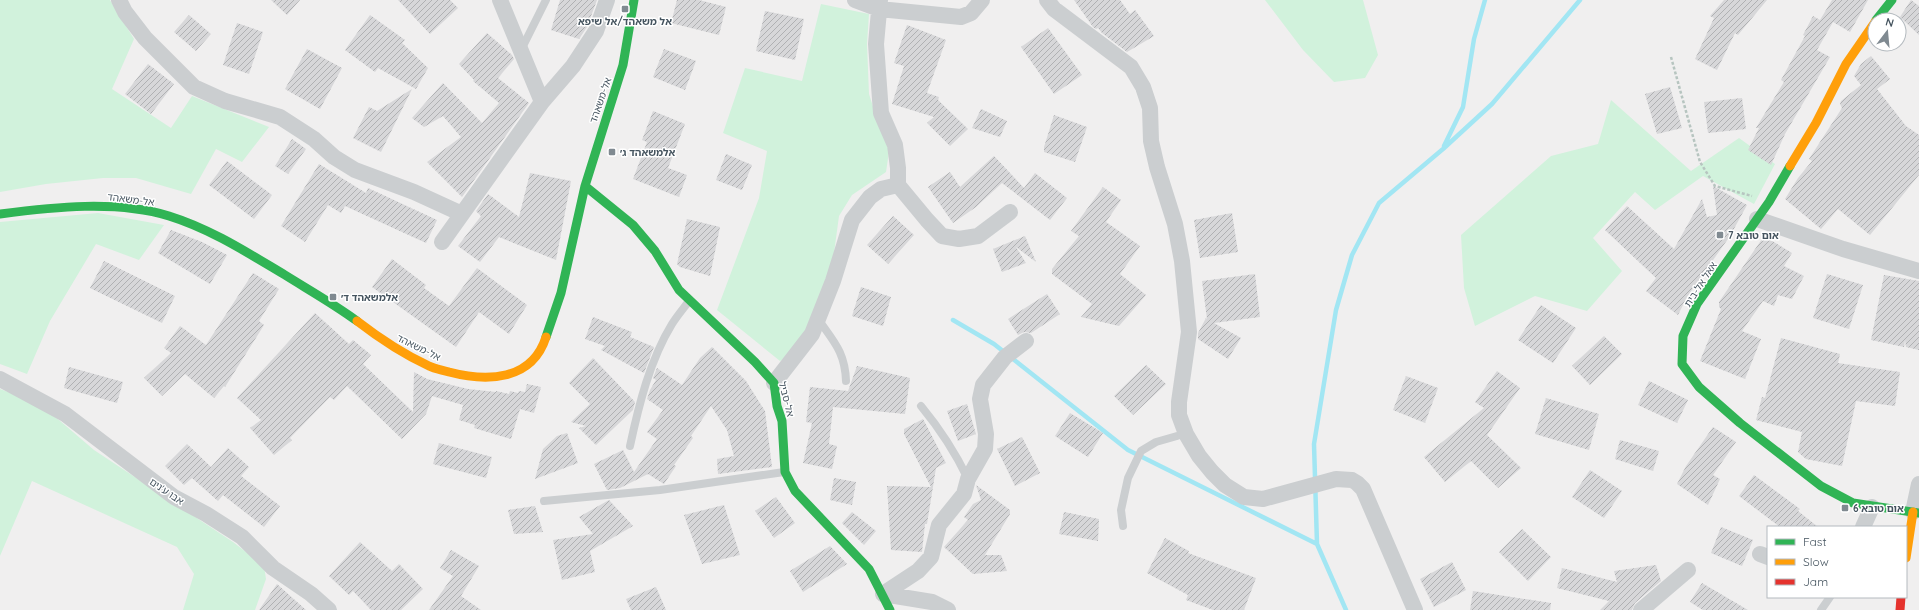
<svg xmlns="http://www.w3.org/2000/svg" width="1919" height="610" font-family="Quicksand,'Noto Sans Hebrew',sans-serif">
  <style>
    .grass { fill: #d1f2dc }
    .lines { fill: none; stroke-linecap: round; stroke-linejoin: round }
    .stream { stroke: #a2e6f3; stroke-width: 4.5 }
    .building { fill: url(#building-hatch) }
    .path { stroke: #b7c5c0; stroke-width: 2.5; stroke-dasharray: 3 2; stroke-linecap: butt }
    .lane { stroke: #cbced0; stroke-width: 8 }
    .street { stroke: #cbced0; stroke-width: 16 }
    .fast { stroke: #30b455; stroke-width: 9 }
    .slow { stroke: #ff9f0a; stroke-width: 9 }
    .jam { stroke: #e5322d; stroke-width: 9 }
    .poi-dot { fill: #808a91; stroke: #fff; stroke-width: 1.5 }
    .labels { text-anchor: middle; stroke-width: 3; stroke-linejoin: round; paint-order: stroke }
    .poi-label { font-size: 10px; font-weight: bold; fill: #44535e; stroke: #fff; text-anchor: start }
    .street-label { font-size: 10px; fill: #44535e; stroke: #fff }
  </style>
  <defs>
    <pattern id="building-hatch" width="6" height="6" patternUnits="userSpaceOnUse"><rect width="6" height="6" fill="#d7d7d9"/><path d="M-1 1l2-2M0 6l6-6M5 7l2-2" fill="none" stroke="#b0b1b3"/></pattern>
  </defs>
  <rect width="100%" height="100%" fill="#f0efef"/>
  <path class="grass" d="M0 0H110L134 39 112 89 171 128 192 96 269 127 242 162 216 149 191 194 136 178H103L46 184 0 192Z
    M1265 0H1363L1378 55 1365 78 1334 82 1303 50Z
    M821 4 869 14 867 44 869 94 876 116 890 145 886 172 852 195 839 216 834 253 810 344 780 361 717 310 759 198 767 151 723 133 745 68 802 81Z
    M1611 100 1691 171 1739 138 1775 164 1754 204 1703 176 1655 210 1635 192 1593 238 1622 271 1587 311 1535 296 1475 326 1464 288 1461 235 1551 156 1598 144Z
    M98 213 164 225 139 260 96 244 50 321 27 374 0 364V222Z
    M0 389 30 400 59 420 94 450 233 542 264 566 266 579 255 610H183L194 574 177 547 32 481 0 556Z"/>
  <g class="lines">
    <path class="stream" d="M1444 146 1463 107 1474 39 1485 0
      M953 320 994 344 1128 450 1317 544
      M1346 610 1317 544 1314 444 1336 310 1352 255 1379 203 1443 149 1492 104 1580 0"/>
  </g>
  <path class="building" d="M271 0H300L287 15Z
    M398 0H450L458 8 430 34Z
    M560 0H597L587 27 579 39 551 30Z
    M677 0H699L726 7 719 35 671 23Z
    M1074 0H1120L1130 14 1135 10 1154 36 1127 52 1102 33 1098 28 1096 29 1093 27Z
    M1724 0H1767L1738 35 1735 33 1717 70 1695 59 1714 18 1710 16Z
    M1832 0H1868L1850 32 1833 22 1817 50 1830 57 1785 134 1771 165 1748 150 1759 128H1756L1784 82 1781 80 1805 36 1803 35 1813 16 1820 20Z
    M1911 0 1919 6V35L1900 17Z
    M765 11 804 19 795 60 756 51Z
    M189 15 211 34 196 51 174 32Z
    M370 15 405 40 402 43 428 68 416 89 378 68 375 72 345 50Z
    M237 23 263 32 249 74 223 65Z
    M907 25 946 40 927 93 939 97 938 100 968 129 950 146 927 123 934 117 892 104 904 66 894 63Z
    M1048 28 1082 75 1054 94 1021 47Z
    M487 33 512 55 514 59 498 78 529 103 462 197 427 162 461 137 443 116 424 127 412 118 443 83 482 123 499 103 473 81 474 80 459 64Z
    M307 49 342 68 320 109 285 89Z
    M664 49 696 61 685 90 653 77Z
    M1871 56 1890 79 1877 89 1906 126 1919 135V175L1870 235 1838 209 1821 229 1785 199 1798 178 1812 161 1809 159 1842 108 1840 104 1841 101 1861 85 1854 76 1861 64Z
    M148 64 174 84 151 114 125 94Z
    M1670 87 1682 128 1657 134 1645 94Z
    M412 89 381 152 353 138 369 107 377 111Z
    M1742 98 1746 129 1708 133 1704 102Z
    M981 109 1007 121 1000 137 972 128Z
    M653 111 685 124 668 168 687 175 679 197 633 179 647 142 642 140Z
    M1054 115 1087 127 1075 162 1044 152V147Z
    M292 139 306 149 288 174 275 166Z
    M726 154 752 165 742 190 716 180Z
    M994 156 1024 188 1035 173 1067 198 1050 220 1002 183 976 207 953 223 928 187 950 172 960 187Z
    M227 161 272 195 254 219 209 185Z
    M319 164 366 193 368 188 437 220 426 243 345 206 341 213 328 205 305 242 281 226Z
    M530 173 571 181 556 260 499 237 480 262 458 246 481 216 476 211 488 194 519 217Z
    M1713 186 1747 205 1730 236 1687 297 1678 315 1646 291 1656 278 1605 230 1627 206 1674 249 1702 199 1707 217 1717 215Z
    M1103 187 1121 200 1106 222 1140 246 1120 274 1146 295 1119 326 1081 317 1092 304 1052 274V269L1079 236 1071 231Z
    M1232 213 1238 252 1200 258 1194 220Z
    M893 216 914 235 888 264 867 245Z
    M687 219 720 227 710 276 680 267 677 264Z
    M171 230 202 242 227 255 210 284 158 253Z
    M1025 236 1036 262 1016 247 1026 263 1002 272 993 249Z
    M1764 236 1792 253 1784 266 1804 276 1792 299 1778 295 1774 306 1763 301 1742 331 1761 339 1745 379 1700 361 1721 309 1719 307V302Z
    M392 259 426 285 424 288 449 306 477 268 527 305 509 334 479 312 456 347 372 287Z
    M104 261 175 296 162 323 90 288Z
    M253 273 279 289 259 321 264 325 225 387 224 386 214 398 185 374 162 396 144 378 171 353 164 348 180 326 206 345Z
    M1255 274 1260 317 1214 323 1241 338 1228 359 1198 339V333L1206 318 1207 319 1202 281Z
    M1827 274 1863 285 1849 329 1813 318Z
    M1884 275 1919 281V350L1906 347 1905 340 1904 347 1871 340Z
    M861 287 891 297 883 326 852 316Z
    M1047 294 1060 314 1031 333 1024 332 1018 335 1008 319Z
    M1541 305 1576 328 1553 363 1518 340Z
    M315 313 349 344 353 340 371 355 363 364 413 412 414 372 427 379 468 389 496 392V391L509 394 510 391 518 393 519 391 525 392 527 384 541 387 534 413 520 409 511 439 474 428 475 425 459 420 463 405 432 396 426 414 402 439 347 386 334 400 330 397 290 438 292 440 274 455 250 428 261 420 237 398Z
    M593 317 632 332 630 337 654 347 644 373 601 350 605 346 585 339Z
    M1604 336 1622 354 1590 385 1572 366Z
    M1781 338 1840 354 1838 363 1900 372 1895 406 1856 401 1842 466 1806 459 1798 452 1802 432 1756 420 1762 397 1765 398Z
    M712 347 746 381 765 411 772 467 718 474 717 459 734 456 727 430 711 406 691 436 693 438 674 465 676 466 664 484 648 474 620 488 607 490 594 464 623 450 634 472 657 439 647 432 663 410 647 399 650 390 656 380 653 378 657 368 682 385 700 358Z
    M593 358 635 402 633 410 596 445 579 428 586 426 571 422 590 404 569 383Z
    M1146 365 1166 384 1133 415 1114 396Z
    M857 366 910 378 905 414 833 407 829 444 837 446 832 469 803 463 812 423 806 422 810 387 848 391Z
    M69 367 123 382 117 403 64 388Z
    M1497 371 1520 388 1487 435 1521 468 1498 488 1471 461 1445 482 1424 457 1484 408 1475 402Z
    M1406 376 1438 388 1425 423 1393 410Z
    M1649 381 1688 400 1677 423 1638 405Z
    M1546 398 1599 414 1589 450 1535 434Z
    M967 404 976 434 958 441 947 411Z
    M1070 413 1103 433 1088 457 1055 436Z
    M923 419 946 463 936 468 927 524H925L922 552 891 550 887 486 931 487 904 434V429Z
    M1713 427 1736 442 1713 475 1720 479 1708 505 1677 484 1686 466Z
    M567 433 578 463 535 479 543 449 557 436Z
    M1022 437 1040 473 1015 486 997 449Z
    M1620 440 1659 451 1653 471 1615 459Z
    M439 443 492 457 486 478 433 464Z
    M187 444 211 467 228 448 249 467 241 476 280 506 264 527 223 495 218 501 192 478 184 485 165 466Z
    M1590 470 1622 491 1604 518 1572 497Z
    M1754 475 1800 509 1798 511 1818 527H1780L1739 496Z
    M834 478 856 482 852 505 830 500Z
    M976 485 1010 510V514L985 555H1001L1007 571 973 574 944 547 968 520 964 517 973 504 981 500Z
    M776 497 795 523 774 538 755 511Z
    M609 500 633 526 590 551 595 572 562 580 553 540 593 534 579 517Z
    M724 505 740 555 702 564 684 515Z
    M535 506 543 532 514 534 508 510Z
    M852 512 876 531 864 545 842 523Z
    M1064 512 1099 519 1098 541 1059 534Z
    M1721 527 1753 540 1742 566 1711 553Z
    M1522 529 1551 557 1528 581 1499 552Z
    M1165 538 1189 551 1188 553 1256 578 1244 610H1213L1186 600 1188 595 1147 573Z
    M360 542 392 571 399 564 423 589 401 610H371L353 591 349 595 329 576Z
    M830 546 847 564 803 592 790 571Z
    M451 550 479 566 461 596 481 610H429L453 576 440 568Z
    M1452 562 1466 590 1434 607 1420 579Z
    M1656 565 1661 581 1635 603 1632 610H1600L1609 601 1557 588 1562 568 1617 582 1614 571Z
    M1702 583 1748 610H1703L1690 602Z
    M277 584 306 610H259Z
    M656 587 666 610H631L626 599Z
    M1473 591 1551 603 1550 610H1470Z"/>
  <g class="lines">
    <path class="path" d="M1671 57 1700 162 1715 186 1752 196"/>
    <path class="lane" d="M521 50 546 0
      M818 319C834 342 845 352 846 381
      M921 406C940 429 955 452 968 479
      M630 446C639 404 650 360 672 324 677 316 683 309 689 301
      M544 501 660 490 784 472
      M1123 526 1121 510 1128 478 1141 451 1156 442 1177 436
      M1821 610 1830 597"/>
    <path class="street" d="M119 0 125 12 145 38 194 87 225 101 280 117 314 139 334 157 355 170 414 192 462 214
      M500 0 542 102
      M855 0 879 9 961 17 971 13 982 0
      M1047 0 1054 9 1131 67 1143 87 1150 108 1151 141 1157 167 1175 224 1182 261 1189 332 1179 402V415L1186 434 1199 456 1212 472 1225 485 1244 497 1263 499 1336 479 1352 480 1357 483 1363 489 1415 610
      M898 185 927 220 942 236 959 239 978 236 1010 212
      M1757 219 1843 249 1919 271
      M442 242 542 102 573 66 596 31 607 0
      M0 379 65 414 174 497 206 514 242 537 273 568 311 594 329 610
      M774 383 812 334 833 281 852 220 870 197 881 189 898 185V168L895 145 881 113 876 44 880 0
      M1913 512 1919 484
      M1863 527 1872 507
      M1760 554 1768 557
      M883 594 918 571 931 557 939 525 964 494 968 479 985 449 986 434 980 399 983 385 1005 357 1026 341
      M883 594 932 602 948 610
      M1641 610 1688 570"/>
    <path class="fast" d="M1876 20 1892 0
      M1790 166 1769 202 1697 304 1683 336 1682 364 1699 387 1740 423 1821 486 1853 503 1919 513
      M585 186 633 225 655 251 679 290 755 362 774 383 777 406 782 421 785 472 795 491 869 569 890 610
      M0 214C53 207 117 200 169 216 211 229 248 253 285 275 309 290 334 304 357 321
      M546 337 561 293 585 186 623 65 634 0"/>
    <path class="slow" d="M1790 166 1816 123 1846 64 1875 22
      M357 321C379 338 403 354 429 366 435 369 443 370 449 372 487 382 532 381 546 337
      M1906 558 1913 512"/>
    <path class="jam" d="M1900 610 1901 597"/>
  </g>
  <g class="poi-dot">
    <rect x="621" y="5" width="8" height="8" rx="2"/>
    <rect x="608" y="148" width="8" height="8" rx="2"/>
    <rect x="1716" y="231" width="8" height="8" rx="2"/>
    <rect x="329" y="293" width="8" height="8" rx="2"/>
    <rect x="1841" y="504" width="8" height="8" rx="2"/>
  </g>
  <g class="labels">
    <g class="poi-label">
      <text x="625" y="25" text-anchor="middle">אל משאהד/אל שיפא</text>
      <text x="620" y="156">אלמשאהד ג׳</text>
      <text x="1728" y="239">אום טובא 7</text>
      <text x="341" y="301">אלמשאהד ד׳</text>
      <text x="1853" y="512">אום טובא 6</text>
    </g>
    <g class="street-label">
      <text transform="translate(600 100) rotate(-71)" y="4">אל-משאהד</text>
      <text transform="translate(131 199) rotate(7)" y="4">אל-משאהד</text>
      <text transform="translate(1700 284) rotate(-57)" y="4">אאל אל-בית</text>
      <text transform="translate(419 347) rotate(26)" y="4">אל-משאהד</text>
      <text transform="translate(787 399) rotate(76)" y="4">אל-סביל</text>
      <text transform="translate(167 491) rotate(34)" y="4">אבו ע'נים</text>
    </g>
  </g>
  <rect x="1767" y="526" width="140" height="72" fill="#ffffff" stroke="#b4babf"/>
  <rect x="1775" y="539" width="20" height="6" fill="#30b455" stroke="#b4babf"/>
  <text x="1803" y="546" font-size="12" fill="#44535e">Fast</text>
  <rect x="1775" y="559" width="20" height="6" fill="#ff9f0a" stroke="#b4babf"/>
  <text x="1803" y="566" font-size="12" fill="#44535e">Slow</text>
  <rect x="1775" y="579" width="20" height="6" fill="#e5322d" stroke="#b4babf"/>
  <text x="1803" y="586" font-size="12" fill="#44535e">Jam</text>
  <g transform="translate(1887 32) rotate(16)"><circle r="19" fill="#ffffff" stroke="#b4babf"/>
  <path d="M0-3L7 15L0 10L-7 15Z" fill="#808a91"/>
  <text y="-6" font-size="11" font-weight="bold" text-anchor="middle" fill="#44535e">N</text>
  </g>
</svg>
